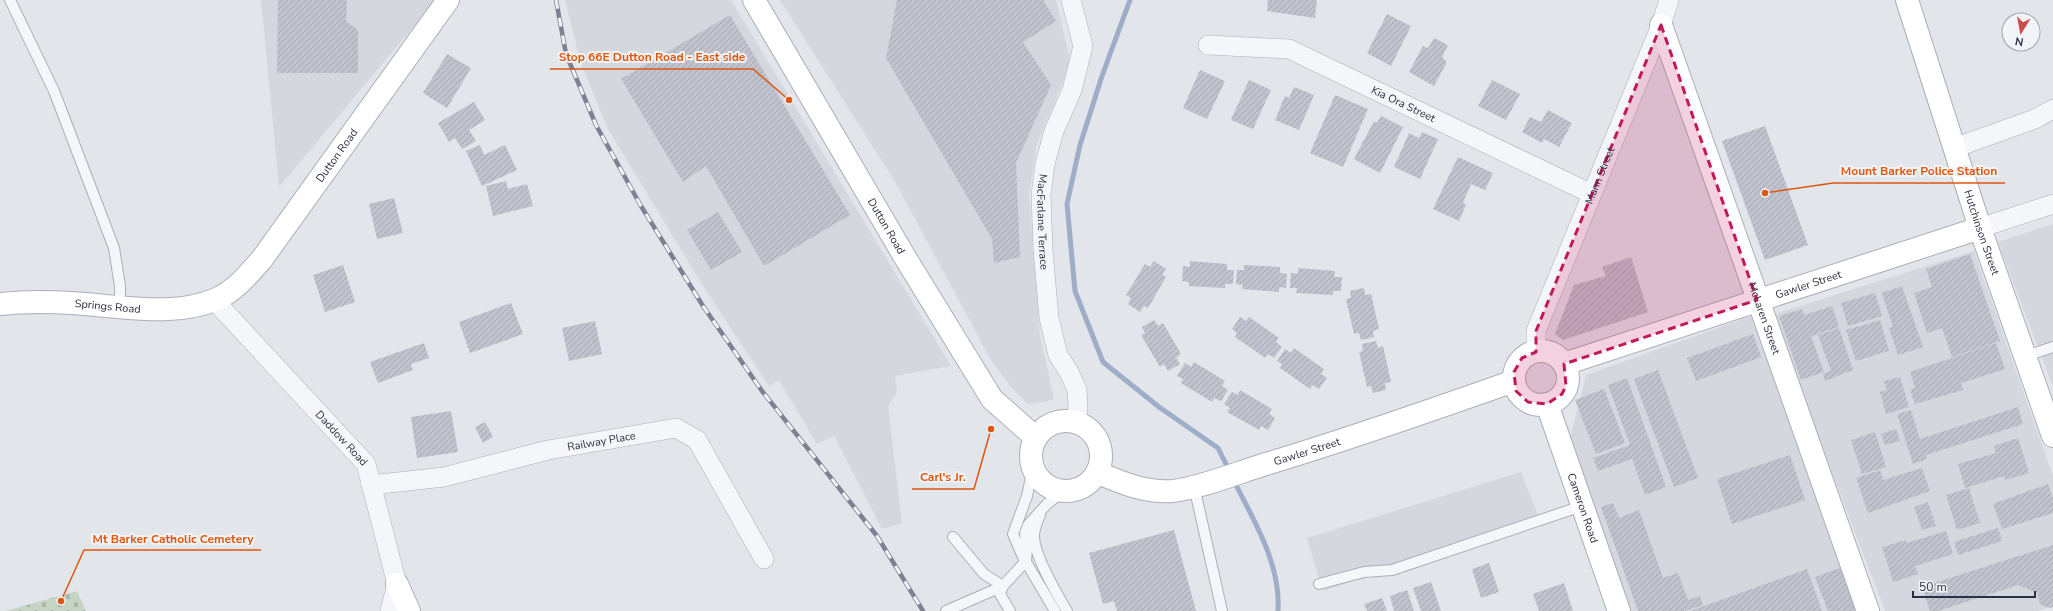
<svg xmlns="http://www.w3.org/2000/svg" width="2053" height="611" font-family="'Nunito Sans',sans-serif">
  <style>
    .built { fill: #d5d7df }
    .cemetery { fill: url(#cemetery-stones) }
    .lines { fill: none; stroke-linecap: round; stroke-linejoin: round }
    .stream { stroke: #9eaec9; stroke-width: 5 }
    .building { fill: url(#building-hatch) }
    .lane-casing { stroke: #abafb8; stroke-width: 12 }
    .street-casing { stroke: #abafb8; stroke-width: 20 }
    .secondary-casing { stroke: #abafb8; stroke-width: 24 }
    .lane { stroke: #f5f6f9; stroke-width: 10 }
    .street { stroke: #f5f6f9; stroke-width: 19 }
    .secondary { stroke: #fff; stroke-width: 22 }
    .rail-casing { stroke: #7c8294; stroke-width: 4.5 }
    .rail { stroke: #f2f4f8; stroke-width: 3; stroke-dasharray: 9; stroke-linecap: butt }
    .marked { fill: #c2185b; fill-opacity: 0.2; stroke: #c2185b; stroke-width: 3; stroke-dasharray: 8 5; stroke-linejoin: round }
    .labels { text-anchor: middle; stroke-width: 4; stroke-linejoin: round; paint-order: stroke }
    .street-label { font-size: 11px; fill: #2b3042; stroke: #f2f4f8 }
    .leader { fill: none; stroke: #df570f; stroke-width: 1.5 }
    .callout-dot { fill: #df570f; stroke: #f2f4f8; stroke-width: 1.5 }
    .callout-label { font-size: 12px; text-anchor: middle; font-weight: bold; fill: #df570f; stroke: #f2f4f8; stroke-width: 4; stroke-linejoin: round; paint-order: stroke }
  </style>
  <defs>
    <pattern id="cemetery-stones" width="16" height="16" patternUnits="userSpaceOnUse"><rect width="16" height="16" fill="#c6d4c4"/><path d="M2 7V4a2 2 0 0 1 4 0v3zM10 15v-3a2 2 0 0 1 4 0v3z" fill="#aab6aa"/></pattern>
    <pattern id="building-hatch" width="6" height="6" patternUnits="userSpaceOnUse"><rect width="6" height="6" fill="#c0c3cd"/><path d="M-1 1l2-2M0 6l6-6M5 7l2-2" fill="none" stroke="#a5a8b1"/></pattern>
  </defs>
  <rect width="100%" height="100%" fill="#e2e5ea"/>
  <path class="built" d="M261 0H436L279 187Z
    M565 0H731L951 366 895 376 897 392 888 406 902 523 882 529 834 436 817 444 779 380 769 386 703 286 608 129 581 64Z
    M780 0H1056L1069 55V67L1037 144 1029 194 1040 335 1054 400 1028 404 1011 387 991 360 894 180Z
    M2053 224V387L1998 242Z
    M1974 251 2053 476V606L2038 611H1885L1772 315Z
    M1751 316 1867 611H1631L1570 439 1586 375Z
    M1521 472 1539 518 1323 591 1307 538Z"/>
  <path class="cemetery" d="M77 591 86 611H6Z"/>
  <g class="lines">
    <path class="stream" d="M1130 0 1102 76 1080 145 1067 204 1075 291 1103 362 1159 407 1218 448 1229 470
      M1234 481C1254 521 1281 564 1278 611"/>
  </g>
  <path class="building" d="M278 0H347L346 21 358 30V73H277Z
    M897 0H1043L1056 21 1023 42 1051 85 1016 163 1020 257 994 263 992 239 886 58Z
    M1268 0H1317L1315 18 1267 11Z
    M1387 14 1411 26 1391 66 1367 53Z
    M730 15 850 215 764 266 706 166 683 182 621 79Z
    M1434 38 1448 45 1442 57 1447 62 1434 86 1409 72 1423 46 1428 48Z
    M447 54 471 68 447 108 423 93Z
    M1200 70 1225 81 1207 119 1183 108Z
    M1249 80 1271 90 1253 129 1231 120Z
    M1492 80 1520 94 1506 120 1478 106Z
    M1294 87 1314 95 1299 130 1275 120 1285 96 1289 98Z
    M1335 95 1368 109 1343 167 1310 153Z
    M474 102 485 120 469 130 476 141 462 149 455 138 449 142 438 123Z
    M1548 110 1572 123 1559 147 1544 139 1542 143 1522 132 1530 117 1541 122Z
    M1381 116 1403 127 1380 173 1354 159 1374 121 1377 123Z
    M1765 126 1808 245 1765 260 1722 141Z
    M1422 132 1438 139 1420 179 1394 167 1409 133 1419 138Z
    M480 145 484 155 505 145 517 170 482 186 466 151Z
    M1458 157 1493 173 1485 190 1471 184 1463 202 1466 205 1459 221 1433 209Z
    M506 181 508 189 527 184 533 206 493 216 486 186Z
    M394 198 403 233 377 239 369 204Z
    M718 212 742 252 711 270 687 230Z
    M1970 254 2000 341 1952 357 1942 328 1927 333 1914 293 1932 287 1926 269Z
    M1631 257 1648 312 1563 340 1555 334 1574 285 1606 276 1602 267Z
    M1154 261 1166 269 1162 275 1166 277 1148 308 1144 306 1140 312 1128 304 1131 298 1126 295 1145 264 1150 267Z
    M1190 261 1227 264V270H1234L1233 284H1225V288L1189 286V282L1182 281 1183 266 1190 267Z
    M343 265 355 302 325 312 313 275Z
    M1244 265 1280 267V273L1287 274 1286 288 1279 287V292L1242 289 1243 285 1236 284 1237 270H1244Z
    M1298 268 1335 271 1334 277H1342L1341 291H1333V295L1296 293 1297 288H1290L1291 273 1298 274Z
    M1902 286 1923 347 1898 355 1889 328 1893 327 1882 293Z
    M1364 288 1365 295 1371 294 1379 329 1373 331 1374 337 1361 340 1359 333 1354 334 1346 299 1351 298 1350 291Z
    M1875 293 1882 316 1848 326 1841 303Z
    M511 303 523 334 470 353 459 322Z
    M1832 306 1839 327 1811 336 1824 372 1801 380 1779 316 1802 309 1804 315Z
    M1240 317 1246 321 1249 317 1279 338 1276 342 1282 347 1274 358 1268 354 1265 358 1235 337 1237 333 1232 329Z
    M1154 320 1158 326 1163 323 1181 354 1176 358 1180 364 1168 371 1164 364 1160 367 1141 335 1145 333 1142 327Z
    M1880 320 1889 351 1856 361 1846 330Z
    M595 321 602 354 569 361 562 328Z
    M1839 328 1853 370 1825 381 1823 374 1831 371 1818 335Z
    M1753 334 1761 357 1696 381 1687 358Z
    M1376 341 1378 348 1383 346 1391 382 1385 383 1386 390 1373 393 1371 386 1367 387 1359 352 1363 351 1362 344Z
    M424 343 429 358 411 364 413 370 378 383 370 362Z
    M1996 343 2005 369 1961 383 1963 390 1915 404 1910 390 1915 388 1910 372Z
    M1294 348 1324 369 1321 374 1327 378 1319 389 1312 385 1310 389 1280 368 1282 364 1277 361 1285 349 1291 353Z
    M1194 362 1225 381 1222 386 1228 390 1221 401 1214 398 1212 402 1181 383 1183 379 1177 376 1185 363 1191 367Z
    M1658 370 1698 478 1674 487 1634 379Z
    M1900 377 1909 407 1886 414 1880 392 1887 390 1884 381Z
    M1627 378 1666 487 1645 495 1632 459 1598 471 1593 458 1630 445 1608 385Z
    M1604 389 1625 443 1596 454 1575 400Z
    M1240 390 1272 409 1269 414 1275 418 1268 430 1261 426 1259 430 1227 412 1230 408 1224 404 1232 392 1238 395Z
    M2018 407 2023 424 1926 455 1927 459 1913 464 1897 414 1911 410 1920 439Z
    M451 411 458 452 417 458 411 417Z
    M485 422 493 437 483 443 475 427Z
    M1896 429 1900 441 1885 445 1881 434Z
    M1875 432 1886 467 1862 474 1851 440Z
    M2018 438 2029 473 2005 480 2004 476 1965 488 1958 464 1996 453 1994 446Z
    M1790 455 1805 500 1732 524 1717 479Z
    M1922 468 1930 491 1868 513 1856 478 1880 470 1883 480Z
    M2048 484 2053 498V513L2002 529 1993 504Z
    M1969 488 1980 523 1957 530 1946 495Z
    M1928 502 1936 526 1922 530 1914 507Z
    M1613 503 1619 518 1639 510 1663 578 1678 573 1688 600 1700 596 1703 605 1685 611H1638L1601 507Z
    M1998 528 2002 541 1958 555 1954 542Z
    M1174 530 1196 611H1117L1114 601 1103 604 1089 553Z
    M1946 531 1953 554 1915 566 1918 574 1893 582 1882 547 1906 540 1907 543Z
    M2053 545V607L2049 608 2040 604 2037 593 2018 585 1938 611H1930L1922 587Z
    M1489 563 1499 592 1481 598 1472 569Z
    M1840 568 1856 611H1828L1815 577Z
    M1807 569 1822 611H1690Z
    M1431 582 1441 611H1421L1413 588Z
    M1564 583 1573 611H1539L1533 594Z
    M1407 590 1414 611H1394L1390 596Z
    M1382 598 1387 611H1367L1364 604Z"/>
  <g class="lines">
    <defs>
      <path id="lane" d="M10 0 54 91 114 248 120 286V308
        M2026 356 2053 347
        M1033 468 1027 496 1013 534 1023 557 1055 611
        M1194 486 1222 611
        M1040 515C1037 522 1034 529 1034 536 1034 556 1057 594 1067 611
        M1319 584 1364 572 1392 570 1582 506
        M946 611 1003 586 984 574 953 537
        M1010 611 1000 594 1003 586 1026 561 1027 549 1025 533 1028 525 1047 504 1063 491"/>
      <g id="street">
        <path id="s1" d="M1071 0 1083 46 1072 90 1054 131 1045 164 1041 195 1043 250 1049 318 1058 355 1069 372 1077 390 1078 407 1076 422"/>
        <path id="s2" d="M1208 45 1289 49 1592 194"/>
        <path d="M1954 148 2035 119 2053 109"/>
        <path d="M1980 228 2053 204"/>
        <path id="s3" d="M214 300 366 464 397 584 390 611"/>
        <path id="s4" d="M1536 352V331L1661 25 1669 0"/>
        <path id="s5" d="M371 485 444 477 548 450 676 428 697 440 764 559"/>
      </g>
      <g id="secondary">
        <path id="s6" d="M754 0 906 259 992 399 1036 438"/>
        <path id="s7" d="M1907 0 1980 228 2053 436"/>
        <path id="s8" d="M1661 25 1868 611"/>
        <path id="s9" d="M0 304C35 300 71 302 106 306 141 309 181 314 214 300 234 292 248 275 262 259L448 0"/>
        <circle cx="1541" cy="378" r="27"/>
        <path id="s10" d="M1564 364 1980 228"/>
        <path id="s11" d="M1547 404 1619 611"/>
        <circle cx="1066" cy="456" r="35"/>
        <path id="s12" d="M1097 472C1121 483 1146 493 1173 491 1201 488 1239 472 1266 464 1349 439 1432 410 1514 381"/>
        <path d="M397 584 409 611"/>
      </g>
    </defs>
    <use href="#lane" class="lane-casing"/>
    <use href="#street" class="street-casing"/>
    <use href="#secondary" class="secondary-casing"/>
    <use href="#lane" class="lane"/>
    <use href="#street" class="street"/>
    <use href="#secondary" class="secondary"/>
    <defs>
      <path id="rail" d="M556 0 566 54 596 125 641 206 703 306 762 391 877 536 923 611"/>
    </defs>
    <use href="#rail" class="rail-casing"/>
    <use href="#rail" class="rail"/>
  </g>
  <path class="marked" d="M1661 25 1757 300 1564 364 1566 386 1562 394 1547 404 1528 402 1516 391 1514 372 1522 358 1536 352V331Z"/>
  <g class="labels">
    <g class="street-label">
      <text dy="4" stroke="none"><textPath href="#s2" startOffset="208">Kia Ora Street</textPath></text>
      <text dy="4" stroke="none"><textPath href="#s9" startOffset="407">Dutton Road</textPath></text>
      <text dy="4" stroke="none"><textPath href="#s4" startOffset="189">Mann Street</textPath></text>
      <text dy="4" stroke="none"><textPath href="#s1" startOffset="230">MacFarlane Terrace</textPath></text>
      <text dy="4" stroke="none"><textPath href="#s6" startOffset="262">Dutton Road</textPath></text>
      <text dy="4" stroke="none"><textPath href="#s7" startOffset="244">Hutchinson Street</textPath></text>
      <text dy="4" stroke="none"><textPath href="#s10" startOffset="257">Gawler Street</textPath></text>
      <text dy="4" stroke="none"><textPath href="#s9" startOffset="108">Springs Road</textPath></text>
      <text dy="4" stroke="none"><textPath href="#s8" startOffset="311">McLaren Street</textPath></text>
      <text dy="4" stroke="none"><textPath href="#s3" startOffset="188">Daddow Road</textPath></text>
      <text dy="4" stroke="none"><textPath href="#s5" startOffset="235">Railway Place</textPath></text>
      <text dy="4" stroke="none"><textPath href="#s12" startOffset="219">Gawler Street</textPath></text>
      <text dy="4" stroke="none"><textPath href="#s11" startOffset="110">Cameron Road</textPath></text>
    </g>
  </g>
  <path class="leader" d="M789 100L753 69H550M1765 193L1833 183H2005M991 429L974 489H912M61 601L84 550H261"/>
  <g class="callout-dot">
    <circle cx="789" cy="100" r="4"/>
    <circle cx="1765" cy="193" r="4"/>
    <circle cx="991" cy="429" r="4"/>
    <circle cx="61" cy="601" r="4"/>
  </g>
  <g class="callout-label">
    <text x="652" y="61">Stop 66E Dutton Road - East side</text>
    <text x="1919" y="175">Mount Barker Police Station</text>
    <text x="943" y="481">Carl's Jr.</text>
    <text x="173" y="543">Mt Barker Catholic Cemetery</text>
  </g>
  <g transform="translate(2021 32) rotate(191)"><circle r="19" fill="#f2f4f8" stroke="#a2a6af"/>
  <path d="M0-3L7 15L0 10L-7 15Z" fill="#cc4b4e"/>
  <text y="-6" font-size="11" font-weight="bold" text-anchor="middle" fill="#2b3042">N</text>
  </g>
  <path d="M1913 591v6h122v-6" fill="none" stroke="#2b3042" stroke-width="2"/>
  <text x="1919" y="591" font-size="12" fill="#2b3042" stroke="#f2f4f8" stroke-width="3" paint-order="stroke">50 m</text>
</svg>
